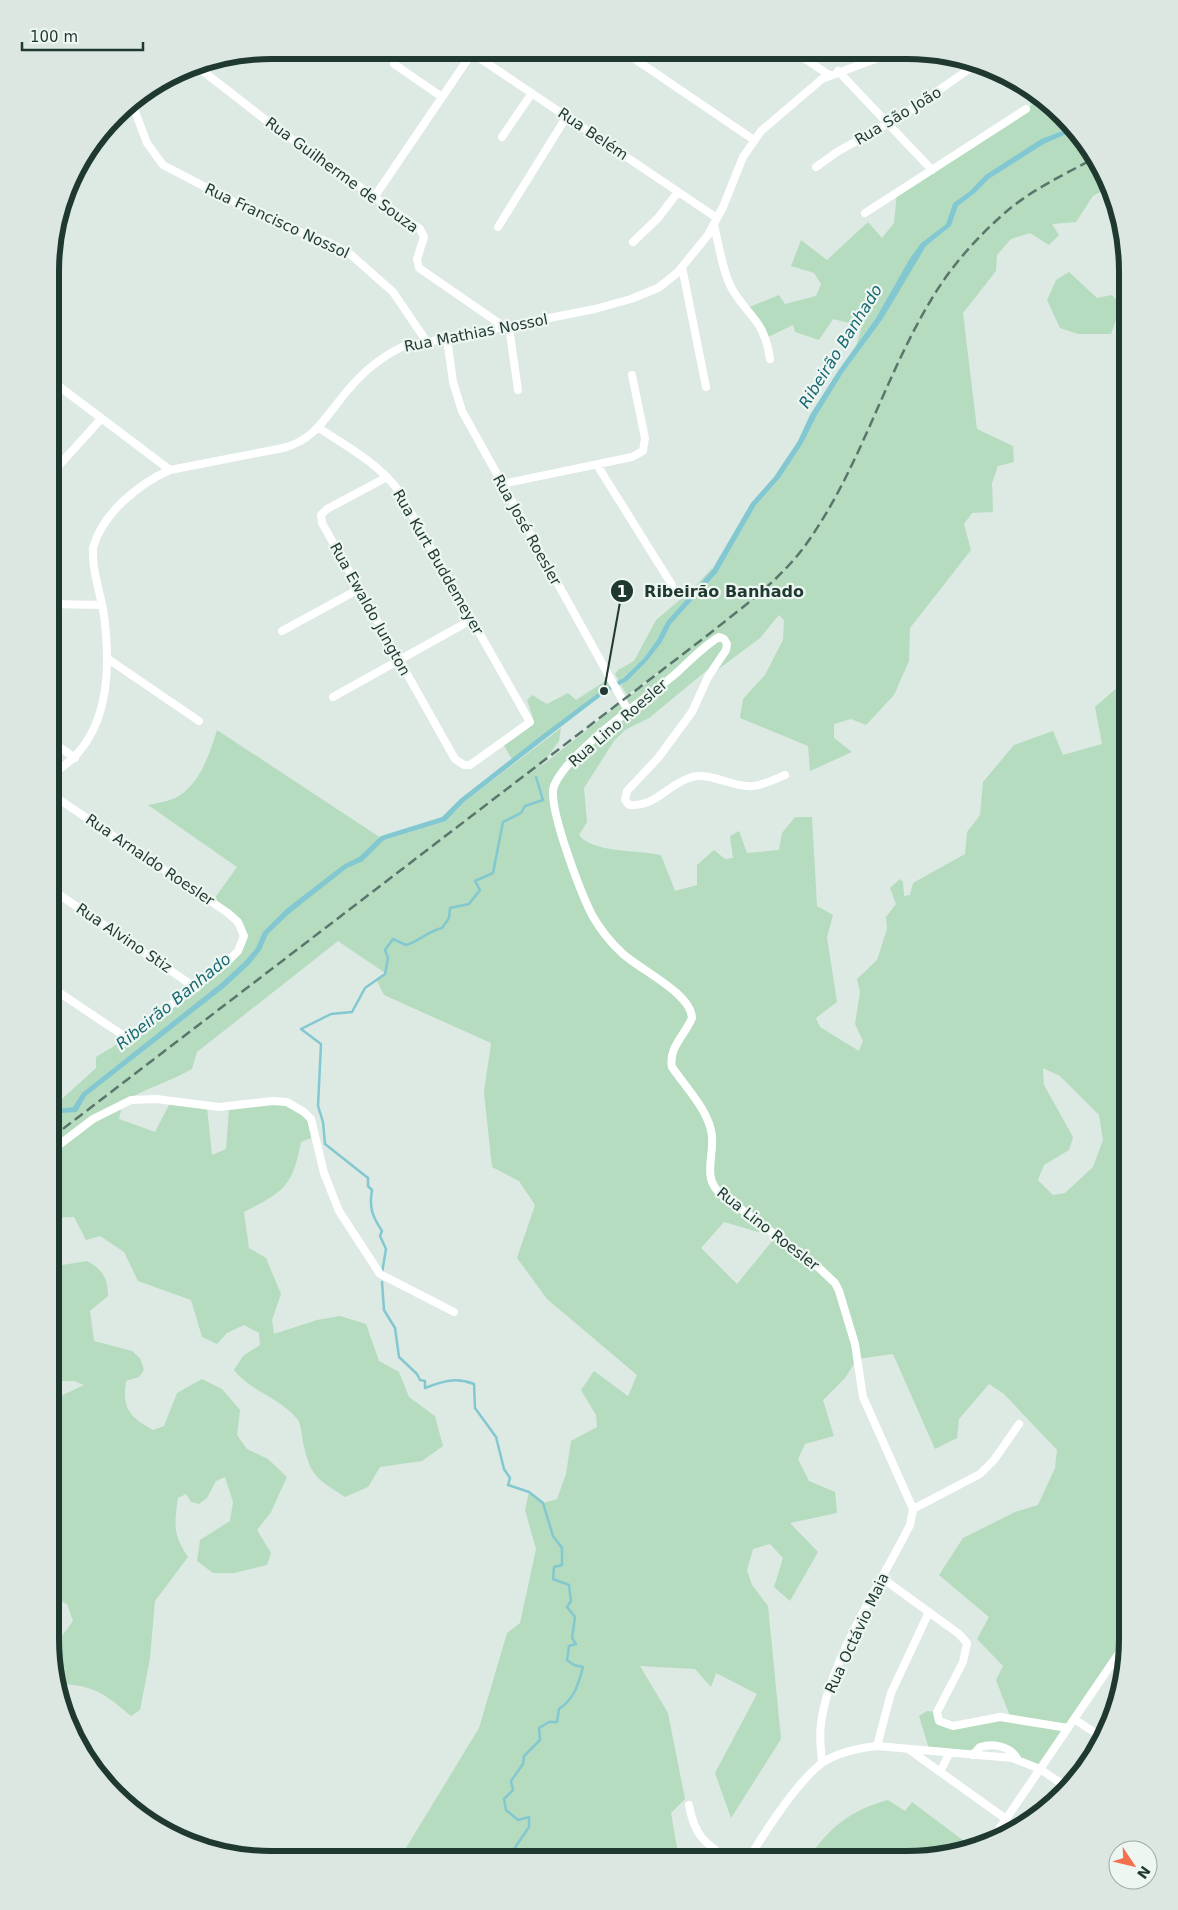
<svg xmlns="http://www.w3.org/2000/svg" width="1178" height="1910" font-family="'DejaVu Sans',sans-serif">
<rect width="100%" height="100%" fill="#dde9e3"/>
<path fill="#b5dcbe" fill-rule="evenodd" d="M 1009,77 L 1042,96 L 1072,127 L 1041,139 L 985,175 L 970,191 L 953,203 L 946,224 L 921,243 L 876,318 L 856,346 L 862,326 L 833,319 L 819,340 L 795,332 L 793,325 L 766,338 L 747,308 L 779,295 L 785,304 L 816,296 L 821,284 L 814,273 L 791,266 L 801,240 L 827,260 L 868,222 L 882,238 L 894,223 L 897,193 L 1032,105 Z
M 1076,130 L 1083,137 L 1111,186 L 1093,196 L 1076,222 L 1052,224 L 1059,235 L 1049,245 L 1030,233 L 1011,239 L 997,255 L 996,271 L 963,313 L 977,429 L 1013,446 L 1014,462 L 998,466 L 992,483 L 993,512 L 972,513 L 964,524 L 971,550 L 910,628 L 909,661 L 894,695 L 866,725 L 851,719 L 834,724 L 834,738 L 852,752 L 810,771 L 808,746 L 740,718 L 743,699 L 765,675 L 783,640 L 784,620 L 779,615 L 760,638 L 708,677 L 717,662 L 649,718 L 625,730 L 614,741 L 584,788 L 587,822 L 579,835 C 592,853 639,850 661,855 L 675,891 L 697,885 L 697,865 L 714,850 L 725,859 L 733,858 L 730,836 L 739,831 L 747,853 L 779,850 L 782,833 L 795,817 L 812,817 L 817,906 L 833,915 L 827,937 L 837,1002 L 816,1018 L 820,1027 L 859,1051 L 863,1041 L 855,1024 L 860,992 L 857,979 L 877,960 L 887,929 L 886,917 L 896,904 L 890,888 L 900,879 L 903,882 L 904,896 L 910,895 L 913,883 L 965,854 L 967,832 L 980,815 L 983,782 L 1014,745 L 1053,731 L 1063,755 L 1102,744 L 1095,707 L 1120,685 L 1122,673 L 1128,667 L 1128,1232 L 1124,1238 L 1128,1241 L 1126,1658 L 1119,1653 L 1040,1769 L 1025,1762 L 1013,1750 L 985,1743 L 963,1755 L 930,1752 L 919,1716 L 927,1711 L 937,1712 L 944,1724 L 1011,1719 L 996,1680 L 1003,1666 L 977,1639 L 989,1617 L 939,1575 L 963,1538 L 1015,1512 L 1038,1505 L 1055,1468 L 1057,1450 L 1004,1394 L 989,1384 L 959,1419 L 957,1438 L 935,1449 L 893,1354 L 857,1359 L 845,1378 L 823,1400 L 834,1436 L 805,1444 L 798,1459 L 809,1481 L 835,1492 L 837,1513 L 790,1523 L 818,1552 L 790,1601 L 774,1587 L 783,1558 L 770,1544 L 753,1549 L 747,1570 L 752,1585 L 768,1606 L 781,1739 L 731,1818 L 715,1773 L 757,1694 L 716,1673 L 711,1687 L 695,1669 L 640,1666 L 668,1713 L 685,1799 L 671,1813 L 679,1859 L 402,1859 L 406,1848 L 479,1728 L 507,1633 L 520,1623 L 536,1549 L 525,1510 L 529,1492 L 543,1503 L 557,1499 L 566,1474 L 571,1441 L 597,1427 L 596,1415 L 581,1390 L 594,1371 L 628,1396 L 637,1375 L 547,1299 L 517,1258 L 535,1205 L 519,1181 L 492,1167 L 484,1092 L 491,1043 L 384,995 L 376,979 L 385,973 L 338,941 L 197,1052 L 192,1069 C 169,1082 146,1088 123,1102 L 119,1119 L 155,1132 L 171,1101 L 207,1107 L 212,1155 L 226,1149 L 229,1107 L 273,1101 L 304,1112 L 316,1136 L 301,1142 C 292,1188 284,1191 244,1212 L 249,1248 L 266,1258 L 281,1294 L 272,1320 L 274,1334 L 317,1320 L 340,1316 L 366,1324 L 379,1361 L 399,1372 L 409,1397 L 435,1416 L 443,1446 L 422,1461 L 380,1467 L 368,1487 L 345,1497 C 317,1479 310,1476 303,1442 C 302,1436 301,1425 298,1420 C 281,1398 250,1391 234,1370 L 243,1356 L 260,1345 L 259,1333 L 244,1325 L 227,1333 L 217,1344 L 202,1337 L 191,1300 L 138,1281 L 124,1252 L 100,1236 L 86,1240 L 74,1217 L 51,1218 L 51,1109 L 96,1068 L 96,1057 L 127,1038 L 233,957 L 243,931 L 212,902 L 237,867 L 148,805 C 156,803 167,802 175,798 C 199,787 210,753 217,730 L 384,840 L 446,821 L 464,802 L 561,728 L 559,741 L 540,767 L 678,658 L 627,695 L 621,685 L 648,660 L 662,642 L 671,624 L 717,573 L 756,505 L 780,478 L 803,443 L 817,415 L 843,373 L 882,320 L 914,262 L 926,246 L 951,226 L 958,206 L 974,194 L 989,179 L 1044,144 ZM 1043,1068 L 1060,1076 L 1099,1115 L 1103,1140 L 1093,1167 L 1065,1193 L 1053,1195 L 1038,1180 L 1044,1165 L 1069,1150 L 1073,1137 L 1044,1085 ZM 724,1222 L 758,1232 L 765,1226 L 777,1235 L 737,1284 L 701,1248 Z
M 1069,272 L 1097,298 L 1112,295 L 1121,305 L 1111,334 L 1078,334 L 1060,328 L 1047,300 L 1056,280 Z
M 712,568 L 712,570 L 666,622 L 657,640 L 644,658 L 619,681 L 615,674 L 618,670 L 634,661 L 656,620 L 693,589 Z
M 607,680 L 610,684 L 512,759 L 503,744 L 532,724 L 533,718 L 527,700 L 532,695 L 547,704 L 568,693 L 576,700 Z
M 87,1261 C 102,1269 108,1278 108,1296 L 90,1311 L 94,1341 L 132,1351 L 140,1358 L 144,1370 L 139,1377 L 126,1381 C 122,1408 129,1417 153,1430 L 164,1426 L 177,1393 L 202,1379 L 222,1389 L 240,1410 L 237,1435 L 247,1449 L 268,1459 L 287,1477 L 271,1512 L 257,1530 L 271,1553 L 267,1565 L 234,1573 L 213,1573 L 197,1561 L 200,1540 L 230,1521 L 233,1502 L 225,1477 L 216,1481 L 207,1498 L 199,1504 L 191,1502 L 186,1494 L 178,1498 C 174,1524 173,1535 188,1557 L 155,1601 L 150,1658 L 140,1710 L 131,1716 C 107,1696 98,1687 66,1684 L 61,1692 L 52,1649 L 73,1621 L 67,1604 L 50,1597 L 50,1401 L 84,1385 L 74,1381 L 50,1381 L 50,1267 Z
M 888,1800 L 905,1811 L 912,1802 L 968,1844 L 972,1840 L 980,1846 L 907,1860 L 807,1860 C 829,1828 850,1810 888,1800 Z"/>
<path fill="#83c8d1" d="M 1072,127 L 1076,130 L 1044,144 L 989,179 L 974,194 L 958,206 L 951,226 L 926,246 L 882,320 L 843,373 L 817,415 L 803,443 L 780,478 L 756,505 L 717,573 L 671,624 L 662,642 L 648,660 L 627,681 L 605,693 L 541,742 L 464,802 L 446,821 L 384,840 L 363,861 L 347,868 L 290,913 L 268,934 L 261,950 L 250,964 L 224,988 L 86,1096 L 77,1112 L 62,1113 L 51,1127 L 51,1119 L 59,1109 L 73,1107 L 82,1093 L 220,984 L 245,961 L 256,948 L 263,932 L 286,909 L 343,865 L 359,857 L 381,836 L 442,817 L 460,799 L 538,738 L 602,690 L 623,678 L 644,658 L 657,640 L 666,622 L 712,570 L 751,503 L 774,477 L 798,441 L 810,415 L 838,371 L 876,318 L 909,260 L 921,243 L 946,224 L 953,203 L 970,191 L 985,175 L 1041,139 Z"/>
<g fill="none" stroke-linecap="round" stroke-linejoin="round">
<path stroke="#83c8d1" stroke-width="2.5" d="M 382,1273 L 386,1249 L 380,1236 L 382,1231 C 372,1216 369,1207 372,1190 L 368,1186 L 368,1178 L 325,1144 L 323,1122 L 318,1106 L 321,1044 L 301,1029 L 331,1014 L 352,1012 L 365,988 L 385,974 L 388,958 L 385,950 L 393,939 L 406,945 C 420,941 428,931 442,928 L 449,918 L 450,908 L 469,904 L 480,890 L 475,881 L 493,873 L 503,822 L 521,813 L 525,806 L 543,800 L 536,777
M 382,1282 L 384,1310 L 395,1328 L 399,1357 L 417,1374 L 420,1380 L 425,1381 L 425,1388 C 443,1381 456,1377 474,1384 L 475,1408 L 496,1437 L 504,1469 L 510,1478 L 508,1485 L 529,1492 L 543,1503 L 553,1536 L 562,1548 L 562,1565 L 554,1567 L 553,1579 L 569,1585 L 571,1601 L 567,1607 L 575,1617 L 572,1638 L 576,1644 L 569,1646 L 567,1660 L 574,1665 L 583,1667 C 578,1685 575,1698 559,1709 L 557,1722 L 549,1722 L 539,1728 L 540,1740 L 524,1756 L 523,1764 L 511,1781 L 513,1790 L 504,1799 L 506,1810 L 518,1820 L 529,1817 L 529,1827 L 510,1855 L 493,1859"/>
<path stroke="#fff" stroke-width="8" d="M 469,51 L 717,218
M 623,51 L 754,140
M 795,52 L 829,75
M 865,52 L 875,59
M 198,64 L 204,72 L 280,131 L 420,229 L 424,237 L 417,259 L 419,268 L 506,328
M 394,64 L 442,97
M 838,71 L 932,170
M 131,101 L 147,143 L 163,165 L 273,222 L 328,242 L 350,254 L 393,292 L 427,342
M 502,137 L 532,93
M 816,167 L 837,152 L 903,115 L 978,63
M 375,196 L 472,53
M 865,213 L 1026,109
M 714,225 C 719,245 722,270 732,289 C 750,319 764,319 770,359
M 498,227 L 567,116
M 633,242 L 658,218 L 678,192
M 682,267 L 706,387
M 509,327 L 518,390
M 447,339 L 453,382 L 462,411 L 629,712
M 52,381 L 170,470
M 319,428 C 346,446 378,463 398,490 L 530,722 L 470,765 L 464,765 L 455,759 L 322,523 L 321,515 L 327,509 L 387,477
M 597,465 L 672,585
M 52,473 L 101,419
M 502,484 L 632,457 L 643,451 L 645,438 L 632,375
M 1127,595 L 1128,595
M 51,604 L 102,605
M 282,631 L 359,589
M 108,659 L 199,721
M 333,697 L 471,620
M 51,741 L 75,758
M 51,774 C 111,742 112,669 103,609 C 99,589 92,569 93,548 C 102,514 138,484 170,470 L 283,448 C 316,440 328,413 348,390 C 363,372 381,357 402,347 L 595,309 L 631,299 L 658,288 L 677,273 L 708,235 L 723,207 L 743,157 L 761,131 L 822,79 L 875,59 L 887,52
M 785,775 C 775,779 764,785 753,786 C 732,788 712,772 692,777 C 667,784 657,807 629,805 L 625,800 L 627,791 L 658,758 L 692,712 L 708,677 L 726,650 L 727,644 L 724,639 L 719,637 C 702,647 688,663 673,676 C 643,700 567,753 554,786 C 547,806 581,893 592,915 C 600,929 610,942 622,953 C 640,970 691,993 692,1018 C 685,1035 668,1048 672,1067 C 686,1088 709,1110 712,1136 C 714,1157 702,1179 721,1194 L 818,1267 L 835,1283 L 839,1291 L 855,1344 L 863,1397 L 913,1509 L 910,1525 C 882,1581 828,1663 821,1724 C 819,1737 821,1750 822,1762
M 51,889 L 196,988
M 51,987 L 127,1038 L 225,964 L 238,951 L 244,936 L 238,922 L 228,913 L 51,794
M 51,1151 L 93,1119 L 131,1100 L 156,1099 L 219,1107 L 273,1101 L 287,1102 L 304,1112 L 311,1119 L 324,1173 L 339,1211 L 380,1274 L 454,1312
M 913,1509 L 980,1474 L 994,1460 L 1019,1424
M 882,1578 L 959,1634 L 967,1643 L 963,1662 L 937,1712 L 939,1721 L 953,1726 L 1000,1717 L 1068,1728
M 1074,1719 L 1103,1738
M 877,1746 L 891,1693 L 929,1612
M 911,1751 L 1006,1819
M 973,1755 L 980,1747 C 994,1743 1011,1746 1018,1760
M 940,1772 L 949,1754
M 689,1805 C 694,1834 704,1843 728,1859
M 989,1844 L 1119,1653 L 1126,1658
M 748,1860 C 764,1833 800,1777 825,1761 C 840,1752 859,1748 877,1746 L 1012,1758 L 1040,1769 L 1068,1788"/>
<path stroke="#59756c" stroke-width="2.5" stroke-dasharray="10 5" stroke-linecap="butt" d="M 51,1138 L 704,638 C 740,609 780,581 807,543 C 860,468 884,378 931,300 C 951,266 978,236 1007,211 C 1033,189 1065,174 1095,158"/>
</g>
<g text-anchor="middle" stroke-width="4.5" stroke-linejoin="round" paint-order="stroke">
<g font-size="15" fill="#1f3931" stroke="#edf6f1">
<text transform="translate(898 116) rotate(-31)" y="5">Rua São João</text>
<text transform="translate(593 134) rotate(34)" y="5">Rua Belém</text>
<text transform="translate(342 175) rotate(36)" y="5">Rua Guilherme de Souza</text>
<text transform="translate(277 221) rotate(25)" y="5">Rua Francisco Nossol</text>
<text transform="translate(476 333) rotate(-11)" y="5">Rua Mathias Nossol</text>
<text transform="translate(527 530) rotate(61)" y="5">Rua José Roesler</text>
<text transform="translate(438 562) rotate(60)" y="5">Rua Kurt Buddemeyer</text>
<text transform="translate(370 609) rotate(61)" y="5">Rua Ewaldo Jungton</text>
<text transform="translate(618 723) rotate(-41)" y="5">Rua Lino Roesler</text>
<text transform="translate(150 860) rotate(34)" y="5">Rua Arnaldo Roesler</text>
<text transform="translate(124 938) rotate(34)" y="5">Rua Alvino Stiz</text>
<text transform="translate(768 1229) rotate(38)" y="5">Rua Lino Roesler</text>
<text transform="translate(857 1633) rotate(-65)" y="5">Rua Octávio Maia</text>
</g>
<g font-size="16" font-style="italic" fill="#196a75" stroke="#edf6f1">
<text transform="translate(840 346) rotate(-58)" y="6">Ribeirão Banhado</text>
<text transform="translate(173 1001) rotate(-39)" y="6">Ribeirão Banhado</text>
</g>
</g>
<path d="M0 0H1178V1910H0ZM271 59H907A212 212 0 0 1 1119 271V1639A212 212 0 0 1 907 1851H271A212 212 0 0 1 59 1639V271A212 212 0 0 1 271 59Z" fill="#dde7e2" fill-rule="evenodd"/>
<path fill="none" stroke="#1f3931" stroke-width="6" d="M271 59H907A212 212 0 0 1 1119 271V1639A212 212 0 0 1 907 1851H271A212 212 0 0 1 59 1639V271A212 212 0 0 1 271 59Z"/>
<path fill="none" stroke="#1f3931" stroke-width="2" d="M604 691L622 591"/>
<g fill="#1f3931" stroke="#edf6f1" stroke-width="2">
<circle cx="604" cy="691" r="5"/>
<circle cx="622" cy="591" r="12"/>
</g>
<g font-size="15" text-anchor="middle" font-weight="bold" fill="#fff">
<text x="622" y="597">1</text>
</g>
<g font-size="16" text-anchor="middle" font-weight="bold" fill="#1f3931" stroke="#edf6f1" stroke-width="4.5" stroke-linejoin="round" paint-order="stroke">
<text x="724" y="597">Ribeirão Banhado</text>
</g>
<g transform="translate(1133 1865) rotate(125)"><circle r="24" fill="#edf6f1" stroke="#9baaa4"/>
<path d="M0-4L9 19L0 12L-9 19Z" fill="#f47150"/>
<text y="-8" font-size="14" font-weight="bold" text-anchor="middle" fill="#1f3931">N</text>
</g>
<path d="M22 42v8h121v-8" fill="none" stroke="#1f3931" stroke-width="2.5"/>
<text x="30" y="42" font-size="15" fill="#1f3931" stroke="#edf6f1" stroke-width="4" paint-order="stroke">100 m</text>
</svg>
